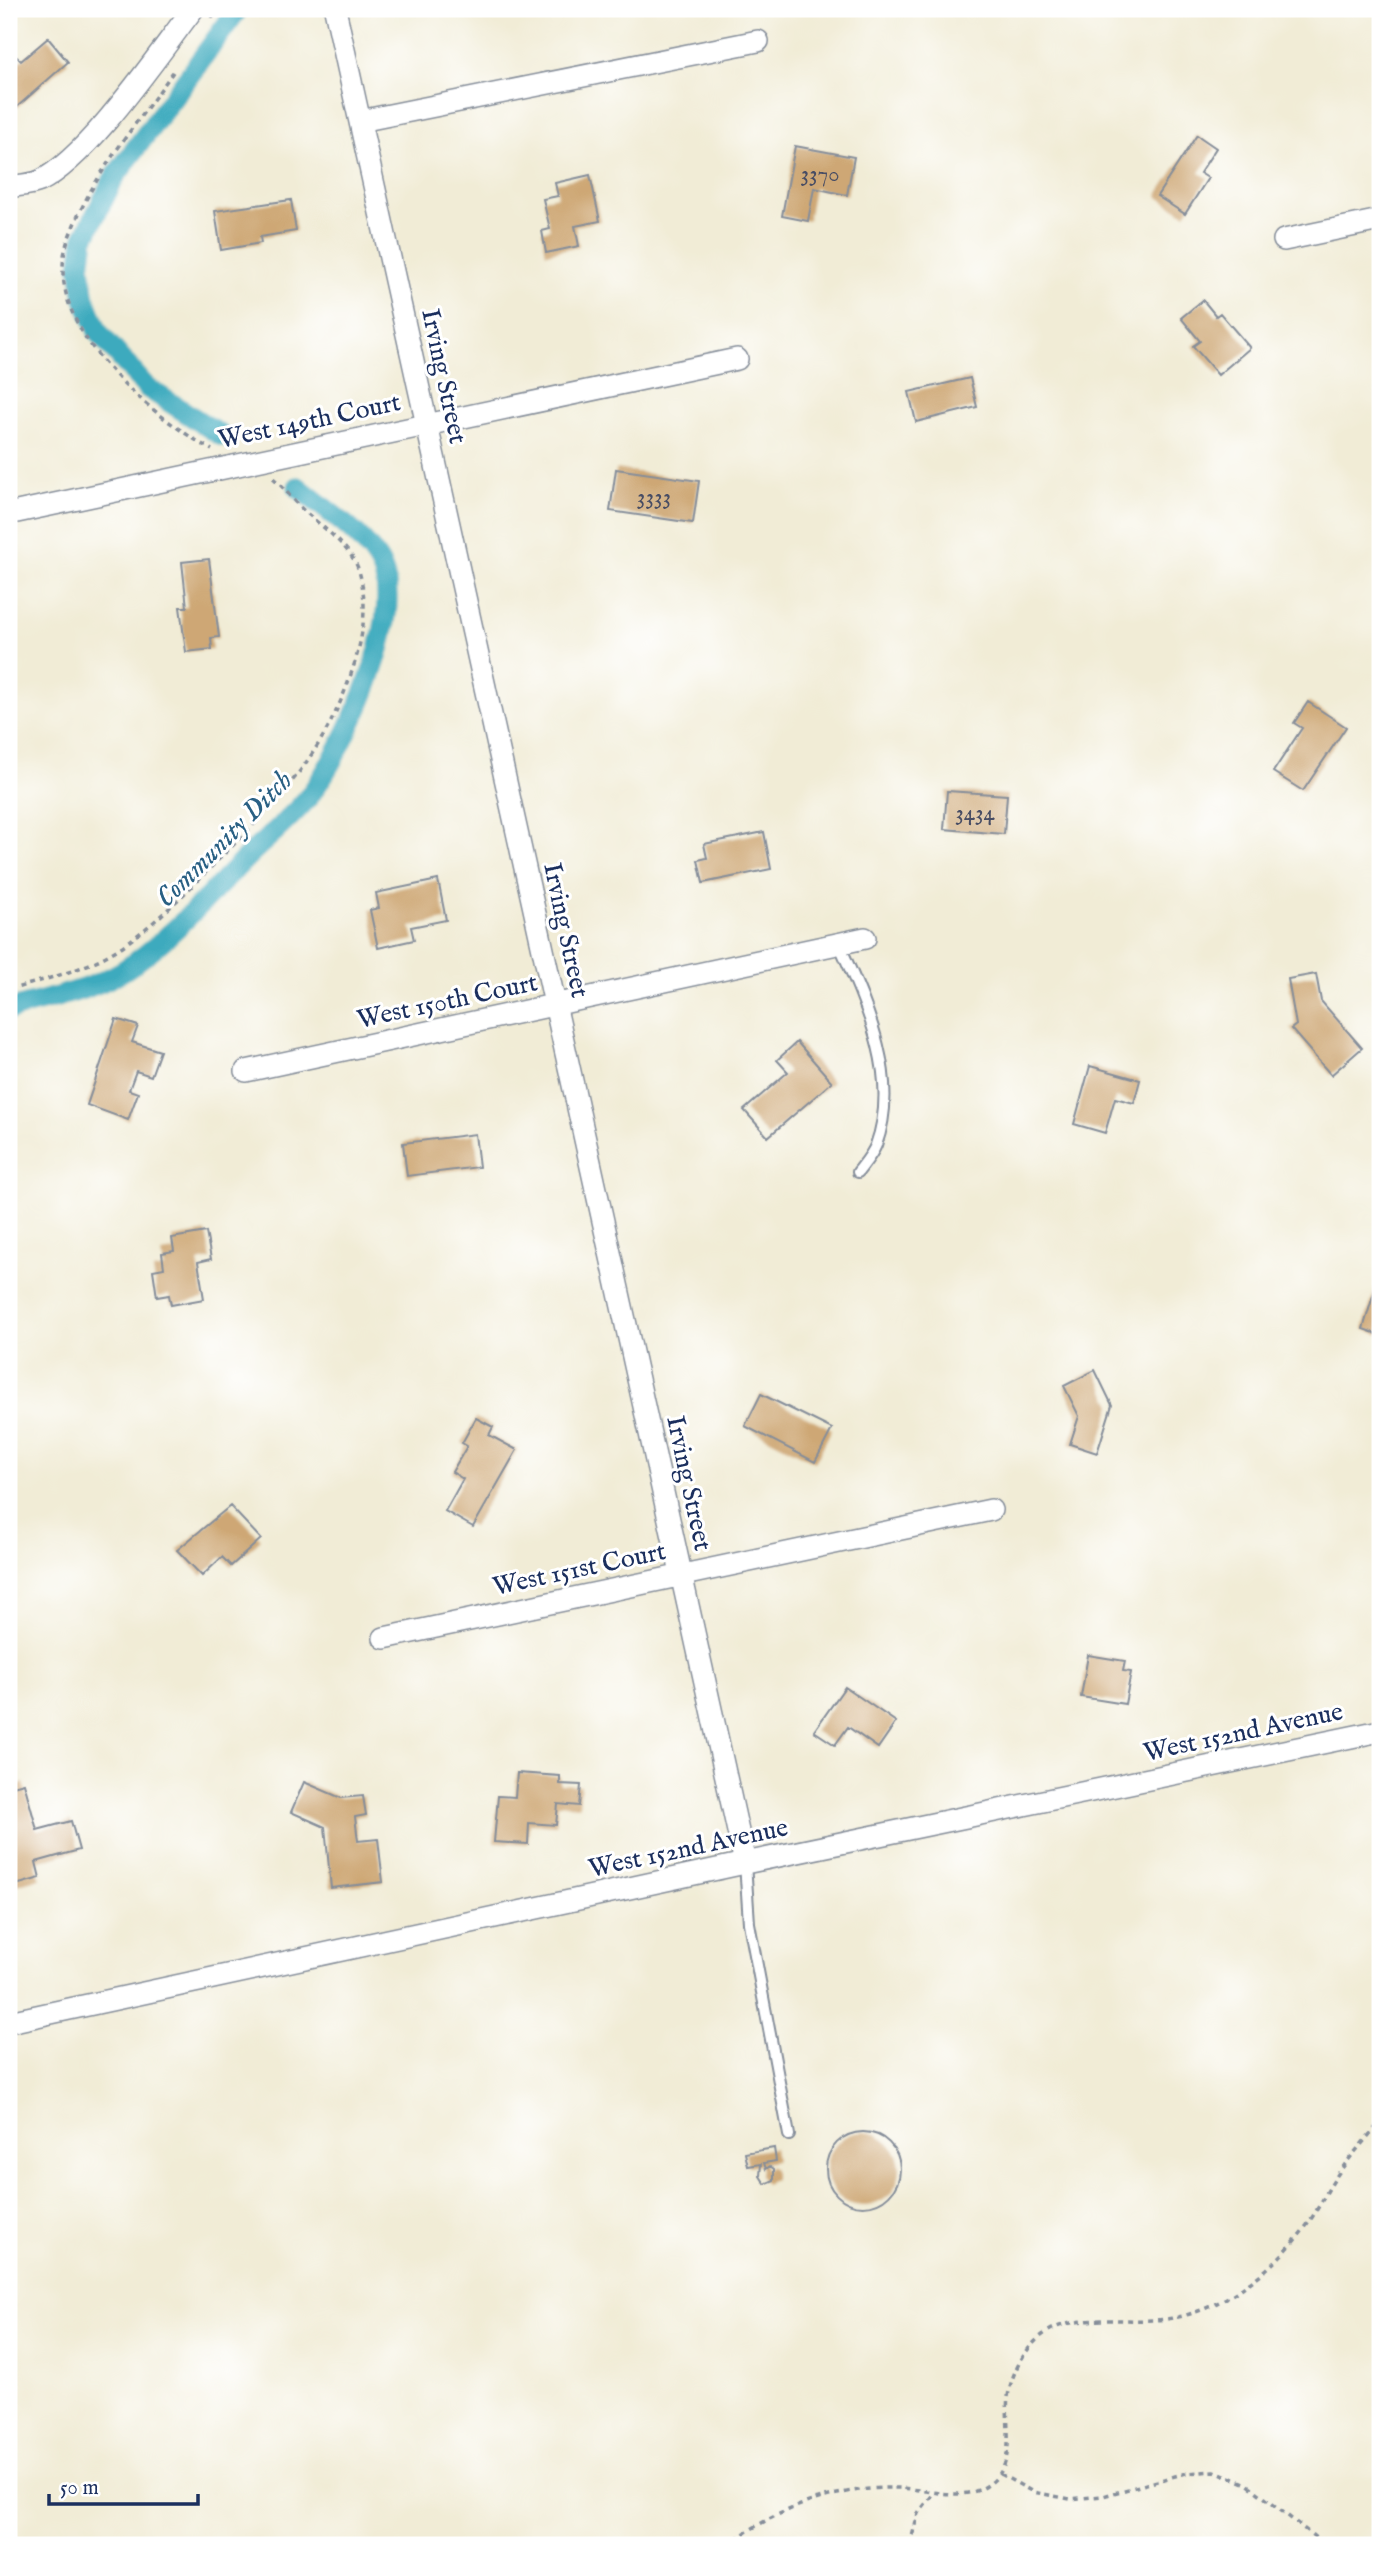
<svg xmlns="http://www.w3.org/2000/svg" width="1389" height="2554" font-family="'IM FELL English',serif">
<rect width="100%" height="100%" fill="#fff"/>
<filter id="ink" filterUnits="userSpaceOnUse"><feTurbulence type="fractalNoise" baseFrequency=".0143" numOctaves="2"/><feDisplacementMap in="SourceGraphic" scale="14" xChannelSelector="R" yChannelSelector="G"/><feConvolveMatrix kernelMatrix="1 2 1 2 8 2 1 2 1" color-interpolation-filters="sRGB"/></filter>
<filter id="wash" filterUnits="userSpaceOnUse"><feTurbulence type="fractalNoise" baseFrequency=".00686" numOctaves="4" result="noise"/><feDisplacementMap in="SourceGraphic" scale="28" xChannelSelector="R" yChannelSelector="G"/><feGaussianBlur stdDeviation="1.57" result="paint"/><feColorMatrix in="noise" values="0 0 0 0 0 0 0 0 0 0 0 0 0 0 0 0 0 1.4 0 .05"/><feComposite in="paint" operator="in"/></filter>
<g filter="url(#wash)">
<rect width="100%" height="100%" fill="#f1ecd6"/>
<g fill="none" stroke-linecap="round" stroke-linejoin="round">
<path stroke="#3eaabe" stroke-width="21" d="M 222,436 L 146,387 L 98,332 L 85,299 L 80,268 L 84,238 L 114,178 L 238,9
M 9,1010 C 49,998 98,990 133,964 C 176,933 212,892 249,855 C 269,836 293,817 310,795 C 343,751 405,623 382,568 C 369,538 323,508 298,487"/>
</g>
<g id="blocks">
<path fill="#cea774" d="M 537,9 L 559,9 L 556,16 Z
M 48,38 L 68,62 L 9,114 L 9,64 L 17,57 L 21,61 Z
M 1197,135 L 1216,148 L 1200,173 L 1208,178 L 1185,214 L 1157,196 Z
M 795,146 L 854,157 L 847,195 L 814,188 L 808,221 L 782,216 Z
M 590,175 L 600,221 L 575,226 L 579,246 L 546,253 L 542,231 L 550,229 L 543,199 L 558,196 L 555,183 Z
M 291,200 L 296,231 L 260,237 L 261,243 L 221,250 L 215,211 Z
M 1203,300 L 1216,316 L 1220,313 L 1250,348 L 1218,375 L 1193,346 L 1200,341 L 1181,318 Z
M 970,378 L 977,407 L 916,422 L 909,392 Z
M 616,469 L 699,481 L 693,523 L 610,511 Z
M 209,559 L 219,637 L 211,638 L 212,649 L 186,652 L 180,607 L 187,607 L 182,562 Z
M 1308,702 L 1346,727 L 1303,791 L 1273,772 L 1302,728 L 1294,723 Z
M 947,791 L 1007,795 L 1004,834 L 944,829 Z
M 764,832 L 771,869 L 703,883 L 698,860 L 707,858 L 704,844 Z
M 438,880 L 446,920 L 411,927 L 414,940 L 378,948 L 370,910 L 379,908 L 376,893 Z
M 1316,974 L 1321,1001 L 1362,1048 L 1331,1075 L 1291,1029 L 1296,1025 L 1288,979 Z
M 116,1019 L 138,1026 L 132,1042 L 160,1051 L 151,1076 L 136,1071 L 129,1090 L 138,1093 L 128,1120 L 87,1105 Z
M 797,1042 L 832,1082 L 768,1137 L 744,1110 L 788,1072 L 777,1060 Z
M 1090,1066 L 1140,1080 L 1134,1103 L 1115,1098 L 1105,1133 L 1074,1124 Z
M 475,1134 L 479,1167 L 407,1176 L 403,1143 Z
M 206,1232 L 211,1259 L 198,1262 L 204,1299 L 171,1305 L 169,1295 L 157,1297 L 153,1270 L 164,1268 L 162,1253 L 174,1251 L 172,1238 Z
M 1380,1273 L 1380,1335 L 1363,1329 Z
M 1095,1370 L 1112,1405 L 1097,1453 L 1070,1444 L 1079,1416 L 1064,1386 Z
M 761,1394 L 832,1429 L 815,1462 L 745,1426 Z
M 476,1418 L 493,1427 L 489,1435 L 517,1450 L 473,1527 L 445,1511 L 463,1479 L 452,1472 L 467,1446 L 462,1443 Z
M 230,1506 L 261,1539 L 231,1566 L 222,1557 L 202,1576 L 177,1550 Z
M 1088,1655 L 1125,1661 L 1123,1671 L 1131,1672 L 1125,1704 L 1081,1697 Z
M 845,1687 L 896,1722 L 878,1748 L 848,1727 L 835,1745 L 814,1731 Z
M 517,1773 L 560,1776 L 560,1784 L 581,1785 L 579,1806 L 558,1804 L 556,1825 L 529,1823 L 528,1844 L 494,1842 L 498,1796 L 515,1797 Z
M 304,1782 L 341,1798 L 363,1796 L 366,1815 L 355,1817 L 358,1841 L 378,1839 L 383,1882 L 331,1888 L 325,1827 L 291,1812 Z
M 24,1783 L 37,1830 L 71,1821 L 79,1850 L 36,1862 L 40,1878 L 9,1887 L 9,1787 Z
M826 2169a37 37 0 1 1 74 0a37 37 0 1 1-74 0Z
M 774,2148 L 776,2161 L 764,2163 L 766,2169 L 770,2166 L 774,2169 L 774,2180 L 765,2184 L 760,2176 L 761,2164 L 748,2166 L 745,2153 Z"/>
</g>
</g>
<g filter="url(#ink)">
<use href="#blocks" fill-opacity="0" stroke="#868e9a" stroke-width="2"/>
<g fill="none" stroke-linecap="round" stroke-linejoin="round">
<g stroke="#868e9a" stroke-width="14">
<path id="service" d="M 839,944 C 866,1004 901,1078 876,1145 C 872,1155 864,1164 858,1172
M 745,1863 L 749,1923 L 789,2135"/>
</g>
<g stroke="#868e9a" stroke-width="24">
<path id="minor" d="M 335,9 L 745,1863
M 360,121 L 758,41
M 9,187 C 19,185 31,185 40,181 C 88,158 159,53 193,9
M 1284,240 L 1380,220
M 17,512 L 737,359
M 246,1071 L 865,938
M 384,1638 L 991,1510
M 9,2022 L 745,1863 L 1380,1731"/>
</g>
<path stroke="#868e9a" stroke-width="3.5" stroke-dasharray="5 5" stroke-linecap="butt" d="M 212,18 L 219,9
M 173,72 C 136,125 90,178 68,240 C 38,325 149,414 212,450
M 9,990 C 46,979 85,970 118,949 C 153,926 183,895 213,865 C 278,801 326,754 354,665 C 364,633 368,603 359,571 C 351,545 317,524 298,505 C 290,497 283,486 273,478
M 1000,2474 L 1033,2492 L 1070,2499 L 1103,2496 L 1186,2473 L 1215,2471 L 1247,2484 L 1325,2545
M 727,2545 C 777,2509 836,2486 900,2488 C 926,2489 958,2501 983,2488 C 1020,2468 1004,2429 1008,2397 C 1011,2374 1025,2347 1044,2334 C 1075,2311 1136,2325 1174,2318 C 1228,2307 1275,2268 1307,2225 C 1320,2207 1329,2185 1343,2167 C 1355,2151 1368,2137 1380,2122
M 910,2545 L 918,2513 L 935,2492"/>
<use href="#service" stroke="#fff" stroke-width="10"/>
<use href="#minor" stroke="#fff" stroke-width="21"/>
</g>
</g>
<g text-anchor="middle" stroke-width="6" stroke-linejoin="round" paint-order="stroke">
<g font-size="23" fill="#484d64">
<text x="820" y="181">3370</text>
<text x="654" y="504">3333</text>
<text x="975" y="820">3434</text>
</g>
<g font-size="26" fill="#1b2f5e" stroke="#fff">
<text transform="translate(445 376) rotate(78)" y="9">Irving Street</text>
<text transform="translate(309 420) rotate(-12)" y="9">West 149th Court</text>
<text transform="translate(567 930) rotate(78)" y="9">Irving Street</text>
<text transform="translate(447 1000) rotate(-12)" y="9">West 150th Court</text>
<text transform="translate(690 1483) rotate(78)" y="9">Irving Street</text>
<text transform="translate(579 1568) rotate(-12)" y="9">West 151st Court</text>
<text transform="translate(1243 1731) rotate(-12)" y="9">West 152nd Avenue</text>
<text transform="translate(688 1847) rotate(-12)" y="9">West 152nd Avenue</text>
</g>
<g font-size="28" font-style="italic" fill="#296084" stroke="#fff">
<text transform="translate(223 838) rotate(-45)" y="10">Community Ditch</text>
</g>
</g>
<rect width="1389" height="2554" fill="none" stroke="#fff" stroke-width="35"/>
<path d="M49 2494v10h149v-10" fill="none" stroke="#1b2f5e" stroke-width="3.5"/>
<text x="60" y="2494" font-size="21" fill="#1b2f5e" stroke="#ffffff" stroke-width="5" paint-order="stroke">50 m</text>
</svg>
